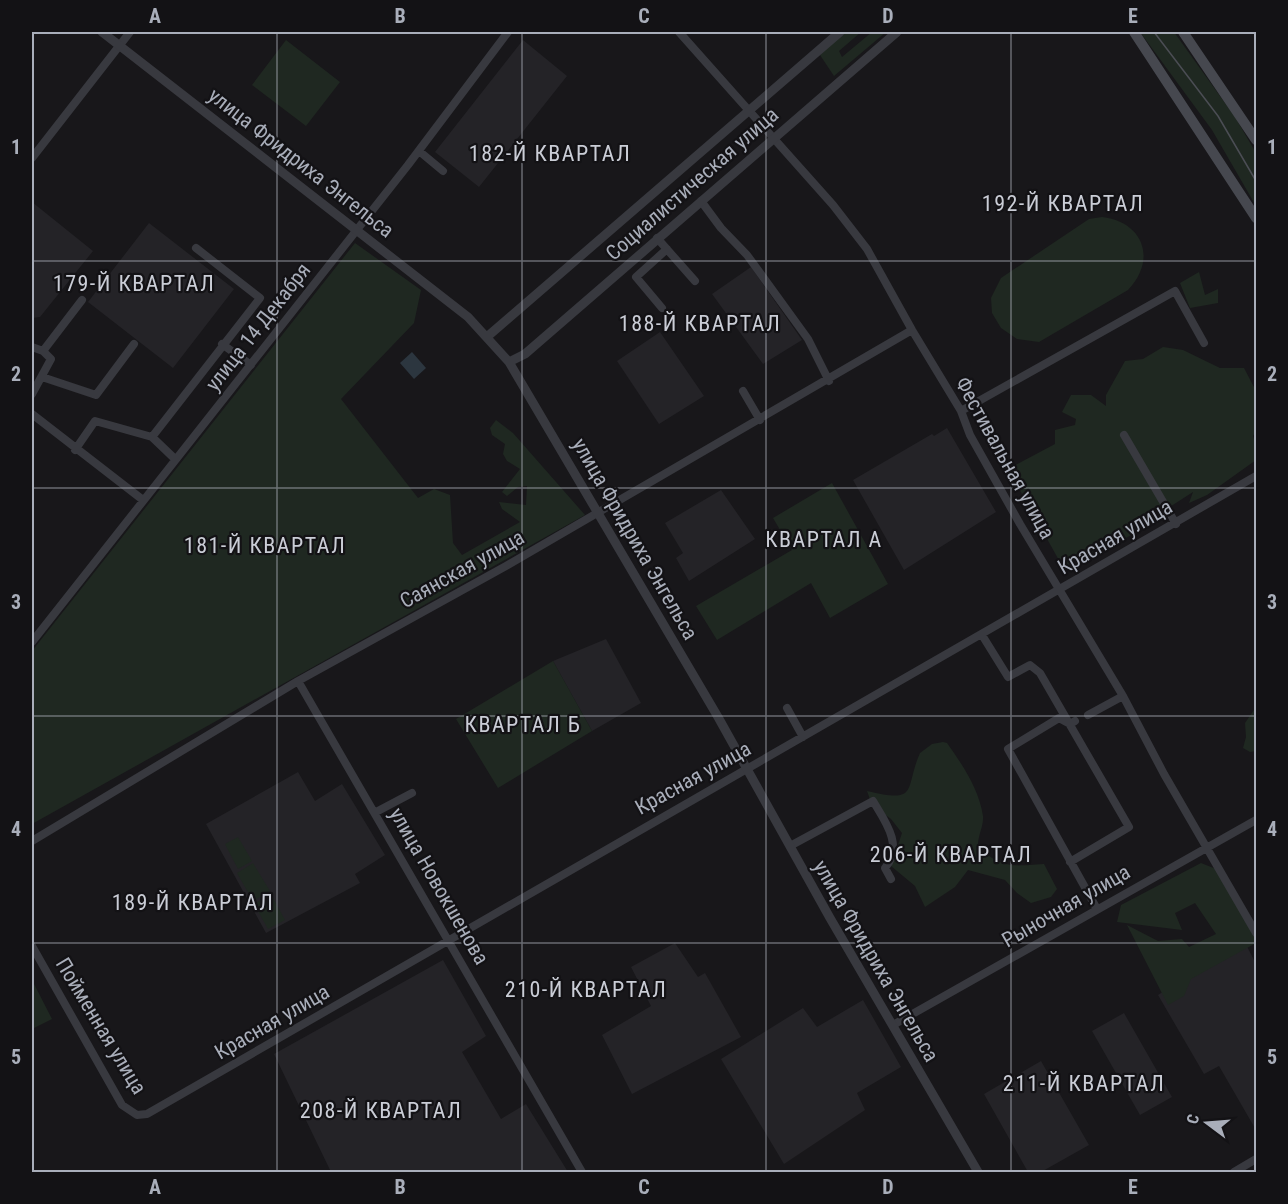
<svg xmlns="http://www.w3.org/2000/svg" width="1288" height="1204" font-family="'Roboto Condensed',sans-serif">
<rect width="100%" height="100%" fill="#18171a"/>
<path fill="#242327" d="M 523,40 L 567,76 L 479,187 L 435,152 Z
M 32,202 L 93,251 L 40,317 L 32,318 Z
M 149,223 L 234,289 L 173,368 L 88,302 Z
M 751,267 L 802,340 L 763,364 L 712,294 Z
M 660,332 L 704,396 L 659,424 L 617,361 Z
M 947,428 L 996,512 L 904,570 L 853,480 L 932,434 L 934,436 Z
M 721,490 L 755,539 L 689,581 L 676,558 L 683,553 L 665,523 Z
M 606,639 L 641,703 L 592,731 L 553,661 Z
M 298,772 L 315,801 L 342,784 L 385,855 L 355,874 L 360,883 L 266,933 L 206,824 Z
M 1238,929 L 1256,964 L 1256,1130 L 1219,1066 L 1204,1074 L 1158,995 L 1178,982 Z
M 675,943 L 698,977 L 705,973 L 741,1037 L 632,1094 L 602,1035 L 651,1006 L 631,967 Z
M 443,960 L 486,1036 L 462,1052 L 501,1119 L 526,1104 L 568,1172 L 331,1172 L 274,1054 Z
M 863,1000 L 901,1067 L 857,1093 L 865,1110 L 784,1164 L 721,1059 L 803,1008 L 817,1027 Z
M 1124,1013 L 1172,1097 L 1140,1115 L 1092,1031 Z
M 1041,1061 L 1089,1145 L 1041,1172 L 1028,1172 L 984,1094 Z"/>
<path fill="#1f2821" d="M 843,32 L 861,32 L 839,51 L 842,57 L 872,32 L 886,32 L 834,76 L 820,55 Z
M 1140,32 L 1174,32 L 1235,117 L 1256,153 L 1256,206 L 1212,130 Z
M 286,40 L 340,82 L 306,126 L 252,85 Z
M 1102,217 C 1144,222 1157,260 1128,290 L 1039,342 L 1017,339 L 1001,328 L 992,313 L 991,298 L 1001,278 L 1089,219 Z
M 355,243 L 421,290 L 414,323 L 341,399 L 418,498 L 434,489 L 450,495 L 453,543 L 462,555 L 520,522 L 502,509 L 499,502 L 526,505 L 527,486 L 518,487 L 507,496 L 502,492 L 520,469 L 507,461 L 503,454 L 505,444 L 492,435 L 490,428 L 496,420 L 513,433 L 585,515 L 32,824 L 32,651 Z
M 1199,272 L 1205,295 L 1218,289 L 1218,303 L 1190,308 L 1180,283 Z
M 1163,347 L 1183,350 L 1220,368 L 1244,368 L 1256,391 L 1256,431 L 1253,436 L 1256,445 L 1256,460 L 1207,495 L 1189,503 L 1193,492 L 1165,510 L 1168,515 L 1065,571 L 1008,469 L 1055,444 L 1055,430 L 1075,425 L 1076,419 L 1062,412 L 1071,395 L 1091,395 L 1106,406 L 1106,395 L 1125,361 L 1143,359 Z
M 832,483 L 888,584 L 830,618 L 811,583 L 717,640 L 696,606 L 792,550 L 773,518 Z
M 553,661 L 592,731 L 498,788 L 456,719 Z
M 1256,707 L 1256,751 L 1250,752 L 1243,748 L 1246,737 L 1245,723 Z
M 943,742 L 947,743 C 962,764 979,789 983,816 C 984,826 977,837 978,848 C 1005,869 1011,866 1044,864 L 1057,889 L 1051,897 L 1031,903 L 1017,893 L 1005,880 L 968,870 L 955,887 L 925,907 L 915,886 L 891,866 L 902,833 L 891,819 L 872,805 L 867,791 C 920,804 904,789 920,753 L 932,744 Z
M 238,837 L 252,861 L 238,869 L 225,844 Z
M 253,863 L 270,891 L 253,901 L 237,873 Z
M 1201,863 L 1216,869 L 1256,933 L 1256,943 L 1191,979 L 1184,996 L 1168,1005 L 1127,925 L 1158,941 L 1182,939 L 1189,947 L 1216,934 L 1195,903 L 1175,913 L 1182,930 L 1117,922 L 1121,905 Z
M 271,894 L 285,920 L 268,929 L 254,904 Z
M 32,980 L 52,1019 L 32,1029 Z"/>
<path fill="#2c363f" d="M 412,352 L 426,368 L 414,379 L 400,363 Z"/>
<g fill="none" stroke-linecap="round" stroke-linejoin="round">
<path stroke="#38393f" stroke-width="8" d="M 679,32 L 833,205 L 867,249 L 912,330 L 961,411 L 970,435 L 1020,524 L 1123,696 L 1164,774 L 1256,933
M 419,151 L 443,171
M 32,158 L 130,32
M 701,201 L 721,228 L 747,255 L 808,339 L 829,381
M 657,238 L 695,281
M 662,308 L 636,277 L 667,249
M 222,344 L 251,365
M 32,347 L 43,351 L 51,359 L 32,394
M 43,351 L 82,300
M 42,377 L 96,395 L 134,344
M 743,391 L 760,420
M 961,411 L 1175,291 L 1204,343
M 32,414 L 143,500
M 1124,435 L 1176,524
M 152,437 L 260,298 L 196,248
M 75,450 L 95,421 L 152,437 L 175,459
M 982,635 L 1008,677 L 1030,665 L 1040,673 L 1129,827 L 1070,862
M 32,642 L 408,165 L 508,32
M 298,681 L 582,1172
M 787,708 L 803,737
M 1088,715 L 1123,696
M 1075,721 L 1070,724 L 1059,718 L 1008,749 L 1097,909
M 376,812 L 412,793
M 32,841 L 298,681 L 506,566 L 912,330
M 790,846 L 873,801 C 885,821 904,846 885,868 L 891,879
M 32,946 L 122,1105 L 137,1115 L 147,1114 L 1256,476
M 893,1025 L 1256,820
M 1234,1172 L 1256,1159"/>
<path stroke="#38393f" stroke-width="9" d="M 102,32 L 468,317 L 509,362 L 718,717 L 830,918 L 978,1172
M 488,336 L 840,32
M 509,362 L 525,354 L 897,32"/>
<path stroke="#46484f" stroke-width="10" d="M 1134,32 L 1256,218
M 1183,32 L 1256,140"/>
<path stroke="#4b4d54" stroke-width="1.5" d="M 1154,32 L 1218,116 L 1256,181"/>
</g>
<path fill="none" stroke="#a9aeba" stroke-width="1.5" stroke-opacity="0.55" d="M 277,32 L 277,1172M 522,32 L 522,1172M 766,32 L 766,1172M 1011,32 L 1011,1172M 32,261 L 1256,261M 32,488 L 1256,488M 32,716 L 1256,716M 32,943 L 1256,943"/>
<g text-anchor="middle" stroke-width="4.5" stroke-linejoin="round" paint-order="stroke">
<g font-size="21" fill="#a9aeba" stroke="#131215">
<text transform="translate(301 163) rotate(38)" y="7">улица Фридриха Энгельса</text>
<text transform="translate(692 184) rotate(-41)" y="7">Социалистическая улица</text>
<text transform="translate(258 327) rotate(-52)" y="7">улица 14 Декабря</text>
<text transform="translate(1005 458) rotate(61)" y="7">Фестивальная улица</text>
<text transform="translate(1115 537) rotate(-30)" y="7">Красная улица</text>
<text transform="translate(635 539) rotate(60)" y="7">улица Фридриха Энгельса</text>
<text transform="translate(462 569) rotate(-29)" y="7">Саянская улица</text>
<text transform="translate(693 778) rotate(-29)" y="7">Красная улица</text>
<text transform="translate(439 886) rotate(60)" y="7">улица Новокшенова</text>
<text transform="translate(1066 906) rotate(-30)" y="7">Рыночная улица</text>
<text transform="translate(876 961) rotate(60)" y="7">улица Фридриха Энгельса</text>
<text transform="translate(272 1022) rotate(-30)" y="7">Красная улица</text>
<text transform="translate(101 1026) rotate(59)" y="7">Пойменная улица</text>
</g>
<g font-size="22" letter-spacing="1.5" fill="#cacdd6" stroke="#131215">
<text x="550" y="161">182-Й КВАРТАЛ</text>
<text x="1063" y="211">192-Й КВАРТАЛ</text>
<text x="134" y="291">179-Й КВАРТАЛ</text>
<text x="700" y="331">188-Й КВАРТАЛ</text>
<text x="824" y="547">КВАРТАЛ А</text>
<text x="265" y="553">181-Й КВАРТАЛ</text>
<text x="523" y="732">КВАРТАЛ Б</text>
<text x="951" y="862">206-Й КВАРТАЛ</text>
<text x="193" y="910">189-Й КВАРТАЛ</text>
<text x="586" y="997">210-Й КВАРТАЛ</text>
<text x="1084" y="1091">211-Й КВАРТАЛ</text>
<text x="381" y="1118">208-Й КВАРТАЛ</text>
</g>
</g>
<rect width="1288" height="1204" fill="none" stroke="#131215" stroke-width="66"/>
<g transform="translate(1207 1123) rotate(286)" stroke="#131215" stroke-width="4.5" paint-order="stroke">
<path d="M0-4.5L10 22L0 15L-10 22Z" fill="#a9aeba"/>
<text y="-9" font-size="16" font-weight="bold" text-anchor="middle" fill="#a9aeba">С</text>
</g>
<rect x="33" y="33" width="1222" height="1138" fill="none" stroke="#a9aeba" stroke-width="2"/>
<g font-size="20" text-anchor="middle" font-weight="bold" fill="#a9aeba">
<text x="155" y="23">A</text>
<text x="400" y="23">B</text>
<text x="644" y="23">C</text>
<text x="888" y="23">D</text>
<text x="1133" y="23">E</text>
<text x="16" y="154">1</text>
<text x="1272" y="154">1</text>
<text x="16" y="381">2</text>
<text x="1272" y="381">2</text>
<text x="16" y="609">3</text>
<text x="1272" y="609">3</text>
<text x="16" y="836">4</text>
<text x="1272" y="836">4</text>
<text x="16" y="1064">5</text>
<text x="1272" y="1064">5</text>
<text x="155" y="1194">A</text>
<text x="400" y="1194">B</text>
<text x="644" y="1194">C</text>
<text x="888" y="1194">D</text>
<text x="1133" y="1194">E</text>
</g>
</svg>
